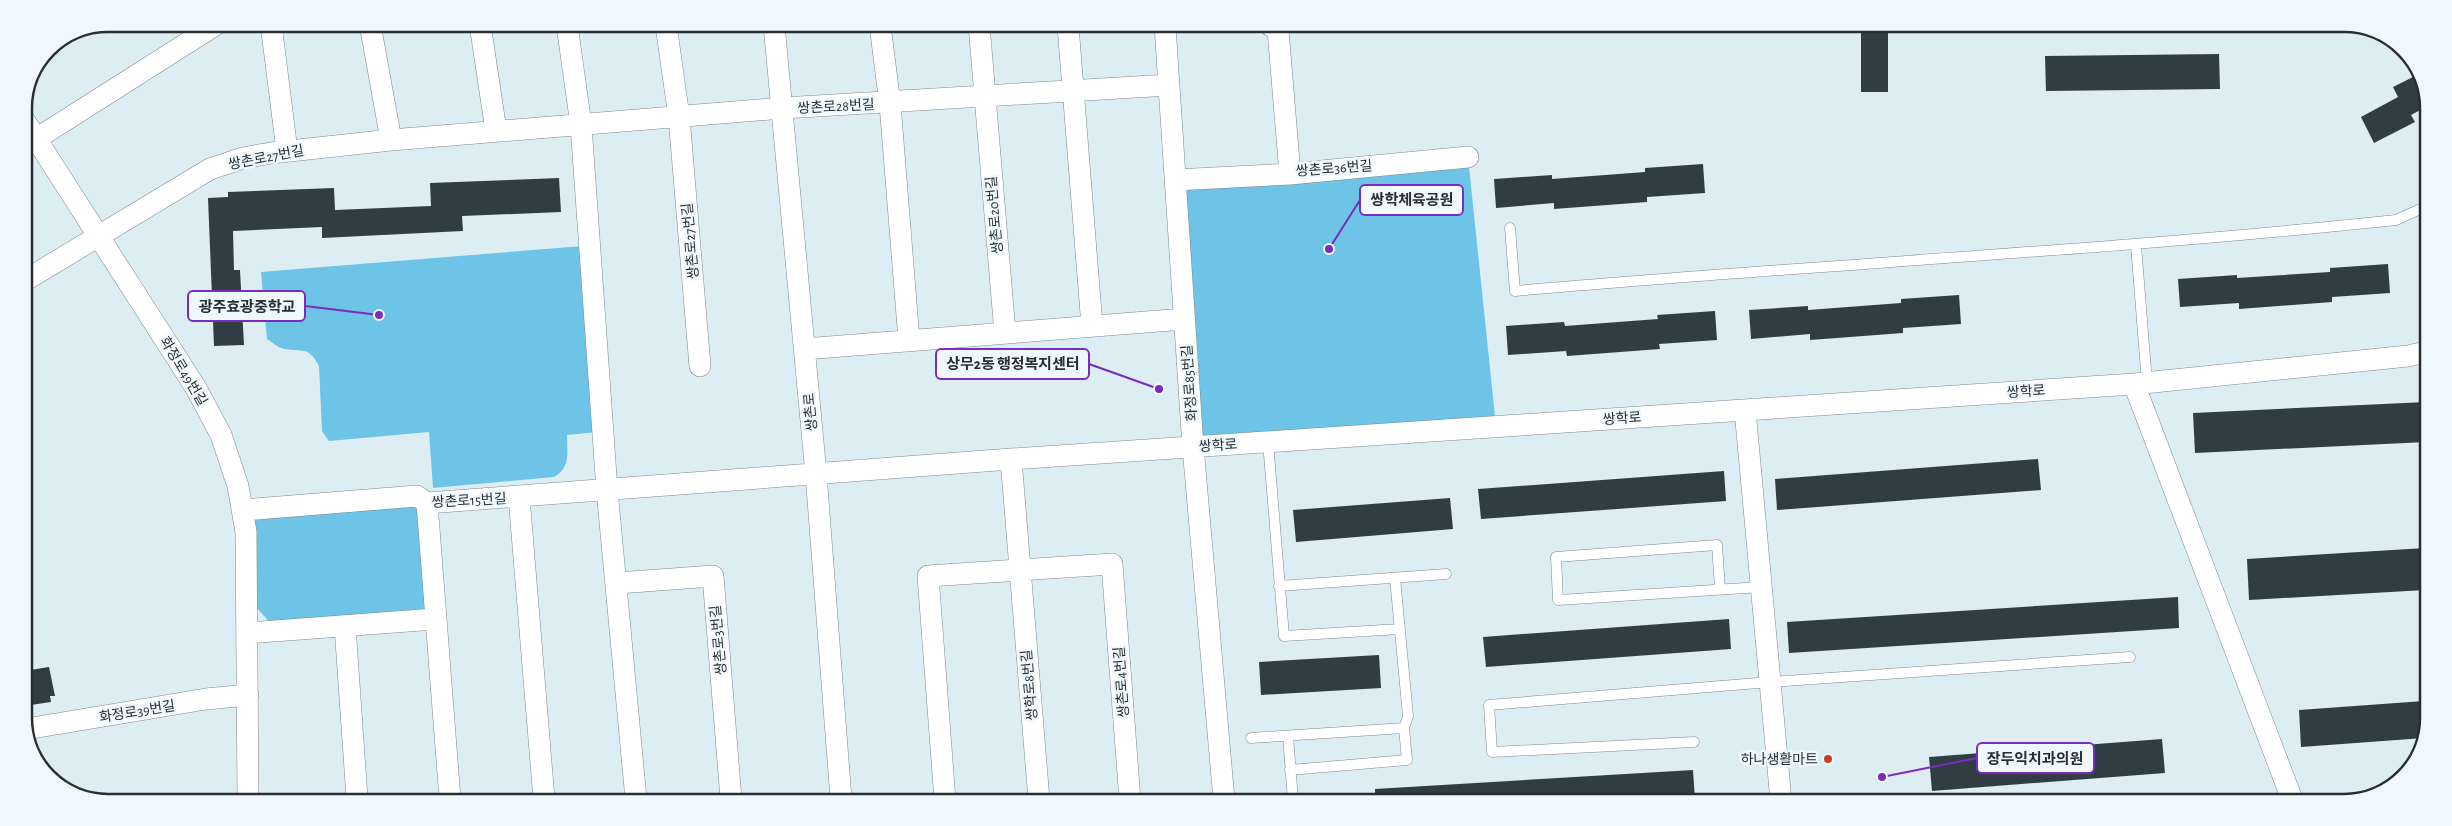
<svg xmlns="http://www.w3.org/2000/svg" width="2452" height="826" font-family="'Alegreya Sans','Noto Sans KR',sans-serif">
<rect width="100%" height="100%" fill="#ddedf4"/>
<path fill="#6dc4e7" d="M 1468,157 L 1496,426 L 1193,447 L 1175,180 Z
M 583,246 L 597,432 L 567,435 C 567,452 571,468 554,477 L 433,488 L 429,432 L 329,441 L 322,431 L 319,366 C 307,343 300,354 281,348 C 276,346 272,342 267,339 L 261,272 Z
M 419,502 L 427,608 L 420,616 L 272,625 L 257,608 L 254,513 Z"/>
<path fill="#303d43" d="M 1861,27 L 1888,27 L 1888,92 L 1861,92 Z
M 2219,54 L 2220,89 L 2046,91 L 2045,56 Z
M 2417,75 L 2428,106 L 2411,115 L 2415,122 L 2374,143 L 2361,117 L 2398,97 L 2393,87 Z
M 1703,164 L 1705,193 L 1647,197 L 1647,202 L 1554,209 L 1554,203 L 1496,208 L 1494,179 L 1552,175 L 1552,179 L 1645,172 L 1645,168 Z
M 559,178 L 561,212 L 462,216 L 463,231 L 322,238 L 322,227 L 233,231 L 234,270 L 240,270 L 244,345 L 214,346 L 208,198 L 228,197 L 228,192 L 334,188 L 335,210 L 431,206 L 430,183 Z
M 2388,264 L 2390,293 L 2332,297 L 2332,302 L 2239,309 L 2239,303 L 2180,307 L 2178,279 L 2237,275 L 2237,278 L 2330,272 L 2330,268 Z
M 1959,295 L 1961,324 L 1903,328 L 1903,333 L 1810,340 L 1810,334 L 1751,339 L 1749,310 L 1808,306 L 1808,310 L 1901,303 L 1901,299 Z
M 1715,311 L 1717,340 L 1659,344 L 1660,349 L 1567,356 L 1566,351 L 1508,355 L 1506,326 L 1564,322 L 1565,326 L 1658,319 L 1657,315 Z
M 2426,402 L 2426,442 L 2195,453 L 2193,413 Z
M 2038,459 L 2041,490 L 1777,510 L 1775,479 Z
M 1724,471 L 1726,501 L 1481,519 L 1478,489 Z
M 1450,498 L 1453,529 L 1296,542 L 1293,510 Z
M 2425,548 L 2425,590 L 2249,600 L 2247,559 Z
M 2178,597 L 2179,628 L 1789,653 L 1787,622 Z
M 1729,619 L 1731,649 L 1486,667 L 1483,637 Z
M 1379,655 L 1381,688 L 1261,695 L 1259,662 Z
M 49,667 L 55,696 L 50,696 L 51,702 L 24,706 L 24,671 Z
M 2424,701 L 2424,738 L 2301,747 L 2299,710 Z
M 2162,739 L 2165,773 L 1932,791 L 1929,757 Z
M 1693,770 L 1695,800 L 1375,800 L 1375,789 Z"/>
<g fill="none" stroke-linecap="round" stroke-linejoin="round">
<g stroke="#7b8990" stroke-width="11">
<path id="lane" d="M 1510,228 L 1515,291 C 1809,265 2103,251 2396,220 L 2427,206
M 2136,245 L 2147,383
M 1268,442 L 1284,636 L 1400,629
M 1395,578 L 1408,716 L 1404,728
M 1279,586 L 1446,574
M 1720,589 L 1717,545 L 1556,557 L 1558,600 L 1761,587
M 1288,736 L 1293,800
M 1251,738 L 1404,728 L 1407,760 L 1290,770
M 1694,742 L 1492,752 L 1489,705 L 1770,682 L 2130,657"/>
</g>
<g stroke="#7b8990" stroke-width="22">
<path id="street" d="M 271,24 L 287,151
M 370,24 L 391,140
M 480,24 L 496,131
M 567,25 L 581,125 L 607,490 L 636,799
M 666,25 L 679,117 L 700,366
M 774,25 L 816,474 L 841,799
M 880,25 L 890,104 L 909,340
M 979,25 L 1005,333
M 1068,26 L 1092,326
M 1165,26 L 1193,447 L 1224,800
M 1271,26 L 1278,30 L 1290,174
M 24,120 L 196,388 L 221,435 L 238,486 L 246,532 L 248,798
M 36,139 L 217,24
M 1175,180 L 1290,174 L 1468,157
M 24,281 L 210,169 L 243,158 L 271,153 L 391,140 L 783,108 L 1169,85
M 804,349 L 1184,319
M 2134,384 L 2293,802
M 1745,410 L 1781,801
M 1011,459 L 1039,800
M 519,497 L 544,799
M 427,503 L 450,799
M 243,510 L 417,496 L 427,503 L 1011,459 L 2134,384 L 2408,356 L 2426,352
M 618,583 L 713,576 L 731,799
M 345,626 L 357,798
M 248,633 L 435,619
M 26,729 L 206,699 L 248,695
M 945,800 L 928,576 L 1112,564 L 1130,800"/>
</g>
<use href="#lane" stroke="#fff" stroke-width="10"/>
<use href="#street" stroke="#fff" stroke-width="21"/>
</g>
<circle fill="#c93d25" stroke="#eff9fd" stroke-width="2" cx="1828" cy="759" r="5"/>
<g text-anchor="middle" stroke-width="5" stroke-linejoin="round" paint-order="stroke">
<g font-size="14" fill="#282e31" stroke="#eff9fd">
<text transform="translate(836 106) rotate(-3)" y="5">쌍촌로28번길</text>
<text transform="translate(266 157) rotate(-11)" y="5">쌍촌로27번길</text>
<text transform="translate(1334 168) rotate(-4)" y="5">쌍촌로36번길</text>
<text transform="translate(994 215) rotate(-95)" y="5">쌍촌로20번길</text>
<text transform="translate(690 241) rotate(-95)" y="5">쌍촌로27번길</text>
<text transform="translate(184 371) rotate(59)" y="5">화정로49번길</text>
<text transform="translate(1189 383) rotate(-94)" y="5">화정로85번길</text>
<text transform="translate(2026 391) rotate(-4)" y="5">쌍학로</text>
<text transform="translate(810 412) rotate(-95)" y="5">쌍촌로</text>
<text transform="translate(1622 418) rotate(-4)" y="5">쌍학로</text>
<text transform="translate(1218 445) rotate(-4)" y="5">쌍학로</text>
<text transform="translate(469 500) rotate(-3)" y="5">쌍촌로15번길</text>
<text transform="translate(718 640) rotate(-95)" y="5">쌍촌로3번길</text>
<text transform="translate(1121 682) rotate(-94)" y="5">쌍촌로4번길</text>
<text transform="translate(1029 685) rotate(-95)" y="5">쌍학로8번길</text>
<text transform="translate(137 711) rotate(-9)" y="5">화정로39번길</text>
</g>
<g font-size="14" fill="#282e31" stroke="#eff9fd" text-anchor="end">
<text x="1818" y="764">하나생활마트</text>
</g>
</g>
<path d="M0 0H2452V826H0ZM108 32H2344A76 76 0 0 1 2420 108V718A76 76 0 0 1 2344 794H108A76 76 0 0 1 32 718V108A76 76 0 0 1 108 32Z" fill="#eff9fd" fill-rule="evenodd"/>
<path fill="none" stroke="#282e31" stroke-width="2.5" d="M108 32H2344A76 76 0 0 1 2420 108V718A76 76 0 0 1 2344 794H108A76 76 0 0 1 32 718V108A76 76 0 0 1 108 32Z"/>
<path fill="none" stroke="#7b2cbf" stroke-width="2" d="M1329 249L1360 200M379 315L305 306M1159 389L1089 364M1882 777L1977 758"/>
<g fill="#7b2cbf" stroke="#eff9fd" stroke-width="2">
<circle cx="1329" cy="249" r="5"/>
<circle cx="379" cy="315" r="5"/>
<circle cx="1159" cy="389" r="5"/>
<circle cx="1882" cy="777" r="5"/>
</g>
<g fill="#eff9fd" stroke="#7b2cbf" stroke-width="2">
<rect x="1360" y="185" width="103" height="30" rx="5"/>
<rect x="188" y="291" width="117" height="30" rx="5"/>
<rect x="936" y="349" width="153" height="30" rx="5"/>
<rect x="1977" y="743" width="117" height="30" rx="5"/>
</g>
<g font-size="15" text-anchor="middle" font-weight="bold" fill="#282e31">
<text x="1412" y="205">쌍학체육공원</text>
<text x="247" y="312">광주효광중학교</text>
<text x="1013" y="369">상무2동 행정복지센터</text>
<text x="2035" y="764">장두익치과의원</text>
</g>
</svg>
